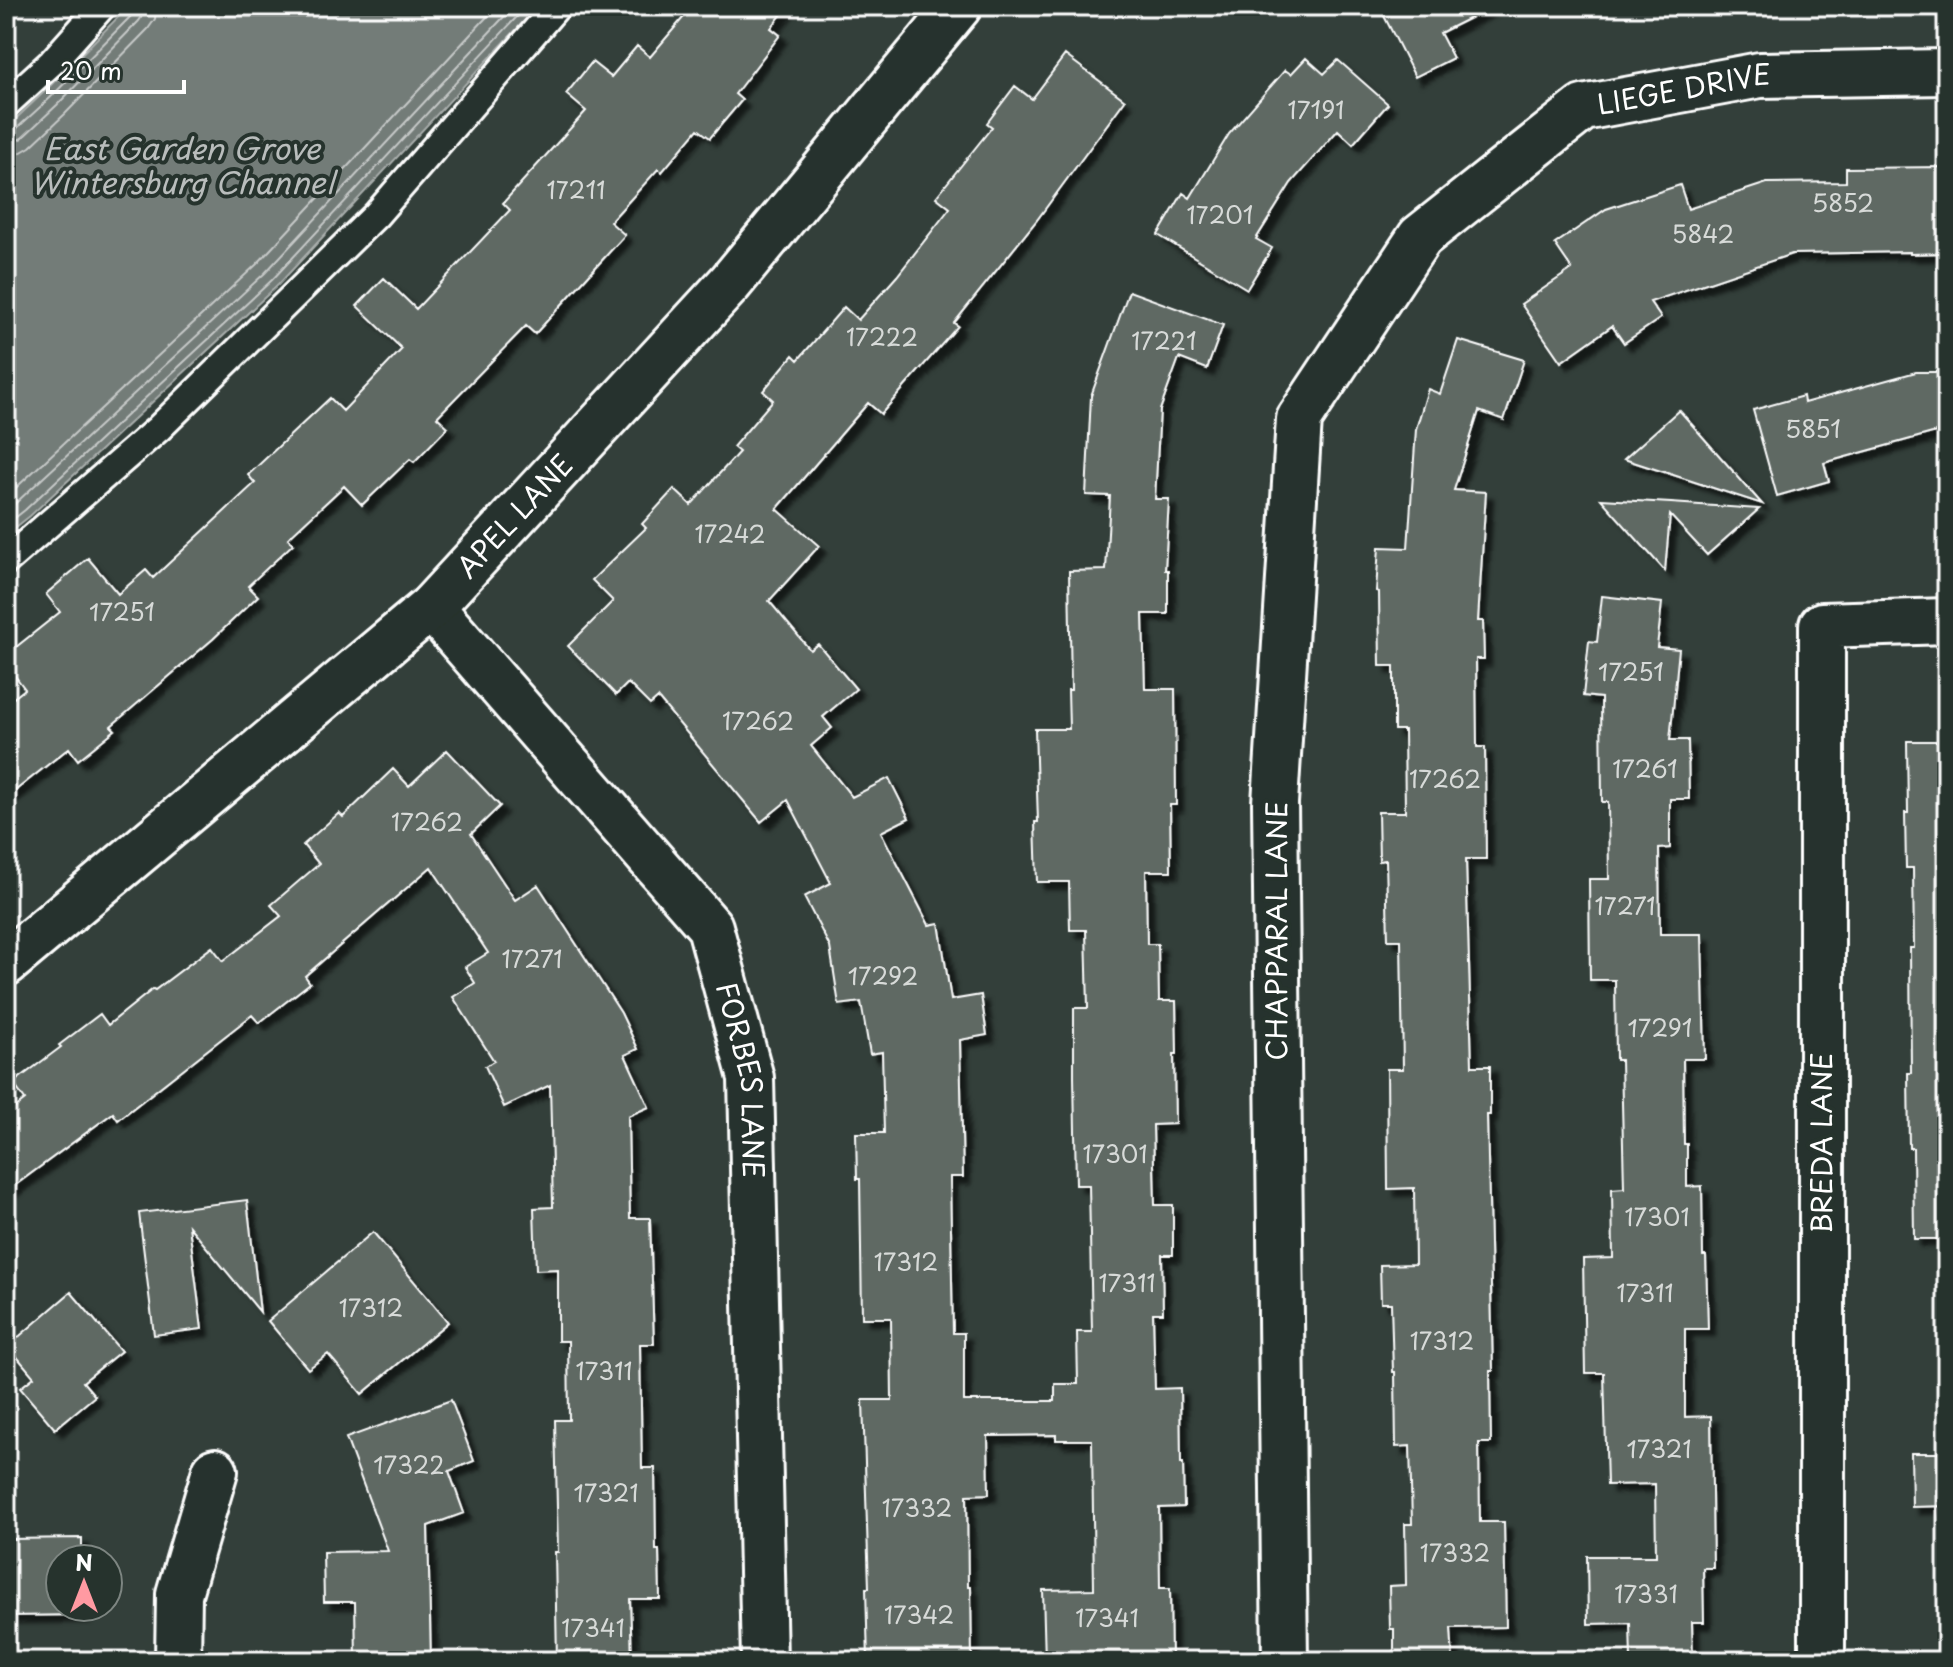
<svg xmlns="http://www.w3.org/2000/svg" width="1953" height="1667" font-family="'Playpen Sans',sans-serif">
<defs>
<filter id="shadow"><feDropShadow dx="7" dy="7" stdDeviation="2" flood-color="#0009"/></filter>
</defs>
<rect width="100%" height="100%" fill="#333f3a"/>
<filter id="ink" filterUnits="userSpaceOnUse"><feTurbulence type="fractalNoise" baseFrequency=".0125" numOctaves="2"/><feDisplacementMap in="SourceGraphic" scale="16" xChannelSelector="R" yChannelSelector="G"/><feConvolveMatrix kernelMatrix="1 2 1 2 8 2 1 2 1" color-interpolation-filters="sRGB"/></filter>
<g filter="url(#ink)">
<path fill="#737b78" stroke="#abb0ae" stroke-width="2" d="M 129,6 L 538,6 L 278,285 L 30,516 L 6,535 L 6,128 L 44,92 Z"/>
<g fill="none" stroke-linecap="round" stroke-linejoin="round">
<path stroke="#c7cac9" stroke-width="2" d="M 6,133 L 14,131 L 50,98 L 132,15 L 134,6
M 6,143 L 14,142 L 22,138 L 57,105 L 139,21 L 143,15 L 144,6
M 6,155 L 18,154 L 30,147 L 65,114 L 148,29 L 155,19 L 156,6
M 6,497 L 257,264 L 497,6
M 6,512 L 265,273 L 514,6
M 6,525 L 25,510 L 272,280 L 527,6"/>
</g>
<path fill="#5f6964" stroke="#fff" stroke-width="2" filter="url(#shadow)" d="M 693,6 L 788,6 L 771,28 L 780,35 L 735,94 L 742,100 L 710,138 L 698,129 L 662,172 L 658,169 L 610,222 L 625,235 L 535,334 L 526,326 L 437,417 L 448,427 L 414,462 L 410,459 L 362,505 L 344,486 L 288,538 L 293,544 L 248,586 L 258,596 L 213,639 L 111,726 L 115,730 L 78,760 L 69,748 L 6,798 L 6,704 L 25,689 L 6,664 L 6,655 L 60,612 L 46,594 L 88,558 L 118,594 L 146,570 L 153,578 L 255,483 L 248,475 L 330,398 L 343,411 L 402,349 L 357,306 L 384,278 L 416,309 L 510,210 L 503,203 L 586,111 L 566,94 L 592,62 L 611,77 L 637,46 L 650,57 Z
M 1379,6 L 1494,6 L 1440,33 L 1453,58 L 1415,77 Z
M 1065,55 L 1125,100 L 1037,220 L 954,323 L 958,326 L 881,414 L 868,403 L 777,509 L 819,546 L 769,601 L 810,650 L 818,644 L 856,689 L 823,717 L 832,728 L 811,746 L 852,797 L 889,778 L 909,818 L 881,832 L 929,925 L 939,923 L 951,1000 L 981,995 L 987,1035 L 960,1040 L 963,1177 L 950,1177 L 953,1333 L 964,1333 L 964,1401 L 1055,1401 L 1055,1384 L 1078,1384 L 1077,1332 L 1092,1332 L 1089,1185 L 1076,1185 L 1074,1077 L 1074,1008 L 1088,1008 L 1086,930 L 1070,930 L 1069,882 L 1037,882 L 1035,822 L 1038,822 L 1035,729 L 1069,729 L 1068,690 L 1071,690 L 1069,571 L 1106,570 L 1110,496 L 1086,495 L 1091,396 L 1129,291 L 1223,325 L 1207,369 L 1179,358 L 1160,410 L 1155,499 L 1169,499 L 1165,570 L 1168,570 L 1168,614 L 1143,614 L 1145,689 L 1175,689 L 1176,805 L 1170,805 L 1171,871 L 1146,871 L 1147,944 L 1158,944 L 1159,1001 L 1176,1001 L 1177,1054 L 1174,1054 L 1175,1124 L 1153,1125 L 1155,1205 L 1173,1205 L 1173,1255 L 1162,1255 L 1163,1313 L 1153,1313 L 1155,1389 L 1180,1388 L 1181,1463 L 1183,1463 L 1184,1507 L 1159,1508 L 1160,1588 L 1170,1588 L 1171,1661 L 1045,1661 L 1043,1590 L 1094,1589 L 1092,1440 L 1056,1440 L 1056,1435 L 988,1436 L 989,1494 L 967,1495 L 968,1587 L 971,1587 L 972,1661 L 868,1661 L 866,1588 L 869,1588 L 863,1400 L 892,1400 L 891,1318 L 862,1318 L 860,1179 L 857,1179 L 856,1133 L 884,1133 L 882,1052 L 870,1054 L 861,1002 L 839,1005 L 830,947 L 804,897 L 831,883 L 788,800 L 761,822 L 658,698 L 650,705 L 628,683 L 616,695 L 568,646 L 613,601 L 592,580 L 646,528 L 642,524 L 674,489 L 691,505 L 739,452 L 733,447 L 773,400 L 763,391 L 793,355 L 798,360 L 844,307 L 858,320 L 897,276 L 950,208 L 936,197 L 992,127 L 987,123 L 1015,86 L 1032,99 Z
M 1306,58 L 1324,74 L 1338,60 L 1388,104 L 1353,144 L 1338,130 L 1291,183 L 1256,239 L 1272,248 L 1247,289 L 1158,235 L 1183,193 L 1190,198 L 1229,134 L 1285,70 L 1291,74 Z
M 1947,167 L 1947,253 L 1910,254 L 1910,252 L 1792,254 L 1650,302 L 1661,318 L 1624,343 L 1612,326 L 1561,362 L 1521,304 L 1572,269 L 1555,244 L 1606,209 L 1680,185 L 1688,209 L 1767,183 L 1846,182 L 1846,168 Z
M 1458,340 L 1524,360 L 1504,420 L 1479,411 L 1454,490 L 1486,492 L 1478,621 L 1483,621 L 1484,659 L 1476,659 L 1477,747 L 1485,747 L 1486,859 L 1466,859 L 1472,1066 L 1490,1066 L 1490,1115 L 1487,1115 L 1493,1371 L 1490,1371 L 1491,1443 L 1479,1443 L 1480,1522 L 1504,1522 L 1506,1627 L 1451,1628 L 1453,1661 L 1394,1661 L 1394,1629 L 1390,1629 L 1389,1586 L 1406,1585 L 1405,1524 L 1412,1524 L 1410,1446 L 1396,1447 L 1395,1372 L 1393,1372 L 1391,1303 L 1381,1303 L 1380,1265 L 1415,1264 L 1414,1188 L 1388,1189 L 1387,1069 L 1403,1069 L 1401,940 L 1388,940 L 1386,860 L 1379,861 L 1378,812 L 1405,812 L 1404,730 L 1394,730 L 1394,666 L 1380,666 L 1379,592 L 1376,591 L 1379,547 L 1408,548 L 1416,429 L 1428,389 L 1440,394 Z
M 1916,372 L 1947,372 L 1947,429 L 1824,463 L 1829,481 L 1777,496 L 1753,410 L 1803,396 L 1804,403 Z
M 1679,410 L 1762,504 L 1624,459 Z
M 1601,499 L 1671,503 L 1759,509 L 1707,555 L 1670,515 L 1665,571 Z
M 1602,596 L 1662,603 L 1657,647 L 1679,649 L 1670,740 L 1688,740 L 1689,799 L 1670,799 L 1670,848 L 1659,849 L 1660,934 L 1702,934 L 1705,1059 L 1683,1059 L 1684,1144 L 1687,1144 L 1687,1187 L 1702,1186 L 1703,1256 L 1706,1256 L 1708,1329 L 1685,1329 L 1685,1417 L 1711,1416 L 1713,1568 L 1703,1568 L 1704,1622 L 1692,1622 L 1693,1661 L 1631,1661 L 1630,1623 L 1588,1624 L 1587,1556 L 1656,1556 L 1655,1484 L 1607,1485 L 1604,1373 L 1585,1373 L 1583,1259 L 1613,1258 L 1612,1189 L 1624,1188 L 1621,1060 L 1616,1060 L 1615,980 L 1590,980 L 1589,879 L 1609,879 L 1608,802 L 1602,802 L 1601,698 L 1583,696 L 1589,641 L 1597,642 Z
M 1907,741 L 1947,741 L 1947,1239 L 1914,1239 L 1913,1148 L 1909,1148 L 1908,1073 L 1911,1073 L 1910,948 L 1914,948 L 1913,868 L 1906,868 L 1905,813 L 1908,813 Z
M 447,750 L 500,806 L 471,834 L 515,900 L 538,885 L 621,1013 L 638,1049 L 625,1055 L 649,1107 L 628,1116 L 630,1218 L 650,1218 L 654,1344 L 640,1344 L 642,1468 L 655,1468 L 656,1550 L 659,1550 L 660,1599 L 630,1599 L 632,1660 L 557,1661 L 555,1552 L 558,1552 L 555,1420 L 569,1420 L 568,1341 L 558,1341 L 558,1269 L 536,1270 L 534,1208 L 553,1207 L 550,1085 L 504,1107 L 485,1066 L 494,1061 L 453,997 L 475,983 L 465,967 L 488,953 L 431,867 L 305,976 L 310,983 L 259,1023 L 252,1015 L 118,1120 L 113,1113 L 6,1192 L 6,1115 L 25,1100 L 13,1083 L 61,1047 L 59,1045 L 100,1014 L 108,1025 L 153,989 L 155,990 L 212,947 L 223,961 L 281,916 L 271,905 L 319,864 L 303,845 L 339,813 L 343,817 L 393,769 L 409,786 Z
M 247,1200 L 260,1312 L 189,1226 L 202,1329 L 154,1335 L 139,1213 Z
M 373,1232 L 448,1322 L 362,1394 L 328,1354 L 308,1369 L 268,1321 Z
M 71,1292 L 121,1351 L 83,1382 L 95,1396 L 55,1429 L 20,1388 L 34,1377 L 8,1346 Z
M 451,1400 L 474,1461 L 449,1471 L 464,1513 L 428,1526 L 431,1661 L 356,1661 L 355,1602 L 324,1602 L 323,1552 L 388,1551 L 346,1438 Z
M 1911,1453 L 1947,1453 L 1947,1506 L 1912,1507 Z
M 82,1538 L 82,1559 L 60,1559 L 60,1607 L 83,1607 L 83,1615 L 6,1616 L 6,1539 Z"/>
<g fill="none" stroke-linecap="round" stroke-linejoin="round">
<g stroke="#fff" stroke-width="32">
<path id="service" d="M 6,104 L 52,62 L 102,6
M 6,561 L 158,429 L 376,215 L 557,6"/>
</g>
<g stroke="#fff" stroke-width="50">
<g id="minor">
<path id="s1" d="M 431,607 L 710,927 L 751,1078 L 764,1661"/>
<path id="s2" d="M 6,963 L 431,607 L 730,283 L 959,6"/>
<path d="M 178,1661 L 179,1594 L 215,1471"/>
<path id="s3" d="M 1285,1661 L 1275,803 L 1299,419 L 1420,237 L 1583,108 L 1760,75 L 1947,72"/>
<path d="M 1822,1661 L 1822,625 L 1947,621"/>
</g>
</g>
<use href="#service" stroke="#26332d" stroke-width="26"/>
<use href="#minor" stroke="#26332d" stroke-width="44"/>
</g>
</g>
<g text-anchor="middle" stroke-width="8" stroke-linejoin="round" paint-order="stroke">
<g font-size="24" fill="#d7dad8">
<text x="1316" y="119">17191</text>
<text x="576" y="199">17211</text>
<text x="1843" y="212">5852</text>
<text x="1220" y="224">17201</text>
<text x="1703" y="243">5842</text>
<text x="882" y="346">17222</text>
<text x="1164" y="350">17221</text>
<text x="1813" y="438">5851</text>
<text x="730" y="543">17242</text>
<text x="122" y="621">17251</text>
<text x="1631" y="681">17251</text>
<text x="758" y="730">17262</text>
<text x="1645" y="778">17261</text>
<text x="1445" y="788">17262</text>
<text x="427" y="831">17262</text>
<text x="1625" y="915">17271</text>
<text x="532" y="968">17271</text>
<text x="883" y="985">17292</text>
<text x="1660" y="1037">17291</text>
<text x="1115" y="1163">17301</text>
<text x="1657" y="1226">17301</text>
<text x="906" y="1271">17312</text>
<text x="1127" y="1292">17311</text>
<text x="1645" y="1302">17311</text>
<text x="371" y="1317">17312</text>
<text x="1442" y="1350">17312</text>
<text x="604" y="1380">17311</text>
<text x="1659" y="1458">17321</text>
<text x="409" y="1474">17322</text>
<text x="606" y="1502">17321</text>
<text x="917" y="1517">17332</text>
<text x="1455" y="1562">17332</text>
<text x="1646" y="1603">17331</text>
<text x="919" y="1624">17342</text>
<text x="1107" y="1627">17341</text>
<text x="593" y="1637">17341</text>
</g>
<g font-size="28" fill="#fff" stroke="#26332d">
<text dy="10" stroke="none"><textPath href="#s3" startOffset="1772">LIEGE DRIVE</textPath></text>
<text dy="10" stroke="none"><textPath href="#s2" startOffset="678">APEL LANE</textPath></text>
<text transform="translate(1277 931) rotate(-90)" y="10">CHAPPARAL LANE</text>
<text dy="10" stroke="none"><textPath href="#s1" startOffset="582">FORBES LANE</textPath></text>
<text transform="translate(1822 1143) rotate(-90)" y="10">BREDA LANE</text>
</g>
<g font-size="30" font-style="italic" fill="#b9bdbc" stroke="#26332d">
<text x="182" y="160">East Garden Grove<tspan x="182" dy="34">Wintersburg Channel</tspan></text>
</g>
</g>
<rect width="1953" height="1667" fill="none" stroke="#26332d" stroke-width="32"/>
<rect x="16" y="16" width="1921" height="1635" fill="none" stroke="#fff" stroke-width="3" filter="url(#ink)"/>
<g transform="translate(84 1583)"><circle r="38" fill="#26332d" stroke="#7d8581" stroke-width="2"/>
<path d="M0-6L14 30L0 20L-14 30Z" fill="#ff9aa2"/>
<text y="-12" font-size="22" font-weight="bold" text-anchor="middle" fill="#ffffff">N</text>
</g>
<path d="M48 80v12h136v-12" fill="none" stroke="#ffffff" stroke-width="4"/>
<text x="60" y="80" font-size="24" fill="#ffffff" stroke="#26332d" stroke-width="6" paint-order="stroke">20 m</text>
</svg>
